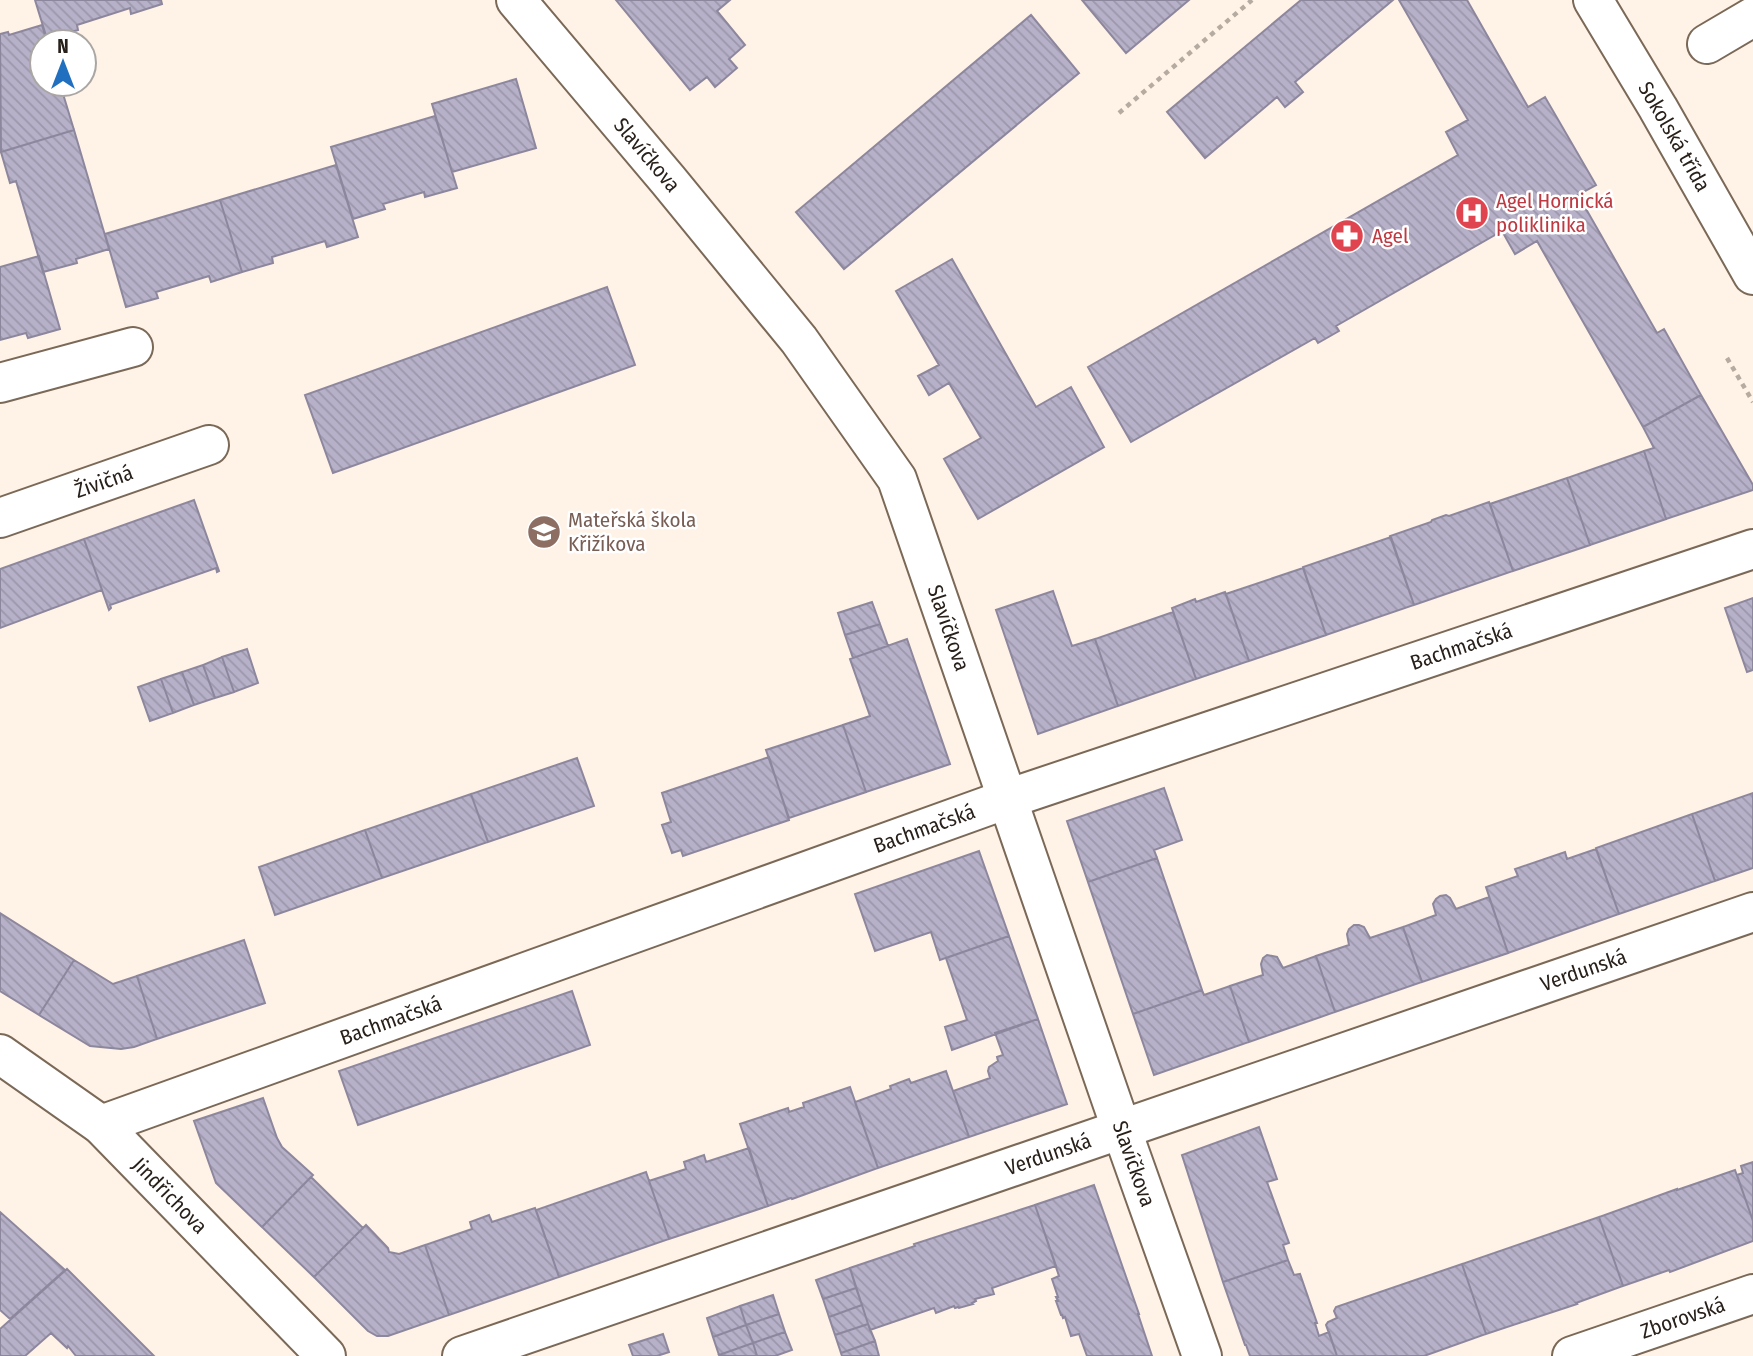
<svg xmlns="http://www.w3.org/2000/svg" width="1753" height="1356" font-family="'Fira Sans Condensed',sans-serif">
<defs>
<pattern id="building-back-hatch" width="6" height="6" patternUnits="userSpaceOnUse" patternTransform="scale(1.75)"><rect width="6" height="6" fill="#b6b0c8"/><path d="M-1 5l2 2M0 0l6 6M5-1l2 2" fill="none" stroke="#9c97ab"/></pattern>
</defs>
<rect width="100%" height="100%" fill="#fff2e6"/>
<path fill="url(#building-back-hatch)" stroke="#8d879e" stroke-width="2" d="M 35,0 L 161,0 L 162,4 L 131,14 L 130,8 L 77,25 L 78,30 L 47,39 Z
M 616,0 L 730,0 L 717,11 L 745,45 L 729,59 L 737,68 L 715,87 L 707,77 L 690,90 Z
M 1082,0 L 1189,0 L 1126,53 Z
M 1301,0 L 1393,0 L 1295,82 L 1303,92 L 1285,107 L 1277,97 L 1205,158 L 1167,112 Z
M 1399,0 L 1467,0 L 1528,107 L 1545,97 L 1596,185 L 1578,195 L 1657,333 L 1664,329 L 1701,395 L 1643,427 L 1537,241 L 1515,254 L 1502,231 L 1336,326 L 1339,331 L 1318,343 L 1315,338 L 1131,442 L 1088,367 L 1458,155 L 1446,132 L 1468,120 Z
M 1031,15 L 1079,73 L 844,269 L 796,212 Z
M 42,25 L 47,42 L 42,42 L 42,84 L 60,84 L 74,130 L 1,152 L 0,34 L 8,32 L 9,35 Z
M 516,79 L 536,148 L 452,172 L 432,104 Z
M 435,116 L 457,188 L 425,197 L 424,192 L 383,204 L 385,209 L 353,219 L 331,147 Z
M 74,130 L 109,249 L 76,259 L 77,263 L 43,272 L 16,181 L 10,183 L 1,152 Z
M 336,165 L 358,237 L 327,247 L 325,241 L 272,257 L 273,263 L 242,272 L 220,200 Z
M 220,200 L 242,272 L 211,282 L 209,276 L 156,292 L 158,298 L 126,307 L 105,234 Z
M 39,256 L 60,329 L 28,338 L 26,333 L 0,340 L 0,267 Z
M 952,259 L 1036,407 L 1071,387 L 1104,447 L 978,519 L 944,459 L 981,438 L 949,383 L 929,395 L 918,376 L 939,365 L 896,291 Z
M 607,287 L 635,365 L 333,473 L 305,395 Z
M 1701,395 L 1753,485 L 1753,490 L 1666,519 L 1644,451 L 1654,448 L 1643,427 Z
M 1644,451 L 1666,519 L 1590,545 L 1567,478 Z
M 1567,478 L 1590,545 L 1513,571 L 1490,504 Z
M 194,500 L 219,571 L 217,572 L 216,568 L 110,605 L 111,608 L 109,610 L 84,539 Z
M 1489,502 L 1513,571 L 1414,605 L 1390,536 L 1431,522 L 1432,520 L 1446,515 L 1449,516 Z
M 1391,537 L 1414,605 L 1326,635 L 1303,567 Z
M 84,539 L 102,590 L 0,628 L 0,569 Z
M 1303,568 L 1326,635 L 1249,661 L 1226,594 Z
M 1053,591 L 1072,646 L 1095,639 L 1118,706 L 1038,734 L 996,610 Z
M 1225,592 L 1249,661 L 1196,679 L 1172,608 L 1195,599 L 1196,602 Z
M 1753,598 L 1753,670 L 1747,672 L 1725,608 Z
M 872,602 L 880,624 L 845,635 L 838,613 Z
M 1173,612 L 1196,679 L 1118,706 L 1095,639 Z
M 880,624 L 888,646 L 853,658 L 845,635 Z
M 907,639 L 950,764 L 866,792 L 843,725 L 870,716 L 850,659 Z
M 247,649 L 258,683 L 234,692 L 222,657 Z
M 222,657 L 234,692 L 215,698 L 203,665 Z
M 203,665 L 215,698 L 194,705 L 182,672 Z
M 182,672 L 194,705 L 173,713 L 161,679 Z
M 161,679 L 173,713 L 150,721 L 138,687 Z
M 843,725 L 866,792 L 789,818 L 766,750 Z
M 769,757 L 789,820 L 683,856 L 681,850 L 672,853 L 662,825 L 671,822 L 662,793 Z
M 577,758 L 594,806 L 488,842 L 471,794 Z
M 1164,788 L 1182,840 L 1154,850 L 1157,858 L 1088,882 L 1067,821 Z
M 1753,793 L 1753,868 L 1715,881 L 1692,814 Z
M 471,794 L 488,842 L 382,878 L 365,830 Z
M 1692,814 L 1715,881 L 1619,914 L 1596,848 Z
M 365,830 L 382,878 L 275,915 L 259,867 Z
M 1596,849 L 1619,914 L 1508,953 L 1486,887 L 1518,876 L 1515,869 L 1565,852 L 1567,859 Z
M 979,851 L 1009,936 L 940,960 L 931,932 L 875,951 L 855,894 Z
M 1157,858 L 1202,990 L 1133,1014 L 1088,882 Z
M 1446,895 L 1450,898 L 1456,909 L 1489,897 L 1508,953 L 1422,982 L 1403,927 L 1436,915 L 1433,904 L 1436,899 L 1440,896 Z
M 0,913 L 74,960 L 39,1015 L 0,991 Z
M 1354,925 L 1359,925 L 1364,927 L 1370,938 L 1403,927 L 1422,982 L 1335,1012 L 1316,956 L 1349,945 L 1347,934 L 1349,929 Z
M 1009,936 L 1038,1019 L 952,1050 L 945,1027 L 967,1020 L 946,958 Z
M 244,940 L 265,1003 L 157,1039 L 137,976 Z
M 1267,955 L 1277,957 L 1283,968 L 1316,956 L 1335,1012 L 1249,1042 L 1230,986 L 1263,975 L 1261,964 L 1263,958 Z
M 74,960 L 113,984 L 137,976 L 157,1039 L 134,1047 L 121,1049 L 90,1046 L 39,1015 Z
M 1230,986 L 1249,1042 L 1154,1075 L 1133,1014 L 1202,990 L 1204,995 Z
M 572,991 L 590,1045 L 358,1125 L 339,1071 Z
M 1038,1019 L 1067,1104 L 969,1137 L 953,1091 L 990,1078 L 988,1071 L 989,1067 L 998,1061 L 997,1057 L 1003,1055 L 995,1033 Z
M 946,1071 L 969,1137 L 878,1168 L 855,1102 L 891,1089 L 890,1086 L 909,1079 L 911,1083 Z
M 850,1087 L 878,1168 L 792,1199 L 791,1198 L 768,1206 L 740,1124 L 788,1108 L 789,1112 L 804,1107 L 803,1103 Z
M 263,1098 L 277,1138 L 282,1147 L 313,1175 L 262,1227 L 216,1183 L 194,1121 Z
M 1259,1127 L 1277,1179 L 1267,1182 L 1289,1243 L 1283,1245 L 1288,1260 L 1223,1282 L 1182,1155 Z
M 749,1148 L 768,1206 L 669,1239 L 649,1181 L 686,1169 L 684,1162 L 704,1155 L 706,1162 Z
M 1753,1162 L 1753,1221 L 1737,1175 L 1743,1173 L 1741,1166 Z
M 1735,1170 L 1753,1221 L 1753,1241 L 1670,1272 L 1669,1270 L 1623,1286 L 1599,1217 L 1677,1189 L 1677,1190 Z
M 646,1172 L 669,1239 L 559,1277 L 536,1210 Z
M 311,1177 L 363,1228 L 314,1277 L 262,1227 Z
M 1094,1185 L 1139,1314 L 1138,1314 L 1152,1356 L 1087,1356 L 1079,1334 L 1071,1336 L 1065,1317 L 1063,1318 L 1062,1315 L 1061,1315 L 1056,1301 L 1058,1301 L 1056,1297 L 1058,1297 L 1052,1279 L 1059,1276 L 1035,1205 Z
M 1035,1205 L 1056,1266 L 992,1288 L 994,1294 L 975,1299 L 976,1301 L 972,1303 L 973,1304 L 959,1308 L 958,1307 L 955,1308 L 954,1306 L 936,1313 L 934,1308 L 870,1330 L 850,1268 L 915,1246 L 914,1244 Z
M 535,1208 L 559,1277 L 449,1315 L 425,1245 L 472,1229 L 470,1222 L 489,1215 L 492,1222 Z
M 0,1212 L 65,1270 L 10,1319 L 0,1310 Z
M 1599,1217 L 1623,1286 L 1576,1303 L 1577,1304 L 1486,1334 L 1462,1264 Z
M 366,1225 L 388,1248 L 389,1252 L 399,1254 L 425,1245 L 449,1315 L 388,1336 L 377,1336 L 368,1331 L 314,1277 Z
M 1288,1260 L 1294,1275 L 1300,1274 L 1317,1323 L 1315,1323 L 1319,1336 L 1329,1332 L 1337,1356 L 1250,1356 L 1246,1345 L 1245,1345 L 1223,1282 Z
M 1462,1264 L 1486,1334 L 1424,1356 L 1337,1356 L 1326,1325 L 1328,1322 L 1337,1318 L 1334,1311 L 1336,1307 Z
M 850,1268 L 856,1288 L 823,1299 L 816,1280 Z
M 67,1269 L 154,1356 L 76,1356 L 68,1346 L 67,1348 L 51,1333 L 25,1356 L 0,1356 L 0,1329 Z
M 856,1288 L 862,1305 L 829,1317 L 823,1299 Z
M 773,1295 L 779,1314 L 746,1325 L 740,1306 Z
M 862,1305 L 868,1324 L 835,1335 L 829,1317 Z
M 740,1306 L 746,1325 L 713,1337 L 707,1318 Z
M 779,1314 L 785,1332 L 753,1343 L 746,1325 Z
M 868,1324 L 875,1341 L 841,1353 L 835,1335 Z
M 746,1325 L 753,1343 L 719,1355 L 713,1337 Z
M 785,1332 L 792,1350 L 775,1356 L 757,1356 L 753,1343 Z
M 663,1334 L 669,1352 L 657,1356 L 633,1356 L 629,1345 Z
M 875,1341 L 879,1356 L 842,1356 L 841,1353 Z
M 753,1343 L 757,1356 L 720,1356 L 719,1355 Z"/>
<g fill="none" stroke-linecap="round" stroke-linejoin="round">
<g stroke="#7b6958" stroke-width="42">
<g id="minor">
<path id="s1" d="M 516,0 L 668,180 L 799,340 L 897,479 L 1121,1128 L 1202,1356"/>
<path id="s2" d="M 1593,0 L 1658,108 L 1753,275"/>
<path d="M 1707,44 L 1753,17"/>
<path d="M 0,383 L 133,347"/>
<path id="s3" d="M 0,518 L 209,445"/>
<path id="s4" d="M 0,1054 L 101,1125 L 326,1356"/>
<path id="s5" d="M 101,1125 L 1007,799 L 1753,549"/>
<path id="s6" d="M 462,1356 L 1753,912"/>
<path id="s7" d="M 1572,1356 L 1753,1294"/>
</g>
</g>
<path stroke="#b6aba1" stroke-width="4.5" stroke-dasharray="5 5" stroke-linecap="butt" d="M 1119,113 L 1252,0
M 1727,358 L 1753,402"/>
<use href="#minor" stroke="#fff" stroke-width="38"/>
</g>
<defs>
<g id="hospital-disc" transform="scale(1.75)"><circle r="9.5" fill="#e0444e" stroke="#fff"/><path d="M-5-5h3v3.5h4V-5h3V5h-3V1.5h-4V5h-3Z" fill="#fff"/></g>
<g id="pharmacy-disc" transform="scale(1.75)"><circle r="9.5" fill="#e0444e" stroke="#fff"/><path d="M-2-6h4v4h4v4h-4v4h-4v-4h-4v-4h4Z" fill="#fff"/></g>
<g id="school-disc" transform="scale(1.75)"><circle r="9.5" fill="#8d6e63" stroke="#fff"/><path d="M0-5L7-2L0 1L-7-2ZM-4 1L0 2.5L4 1V4Q0 6-4 4Z" fill="#fff"/></g>
</defs>
<g fill-rule="evenodd">
<use href="#hospital-disc" x="1472" y="213"/>
<use href="#pharmacy-disc" x="1347" y="236"/>
<use href="#school-disc" x="544" y="532"/>
</g>
<g text-anchor="middle" stroke-width="5" stroke-linejoin="round" paint-order="stroke">
<g font-size="21" fill="#28201a" stroke="#fff">
<text dy="7" stroke="none"><textPath href="#s2" startOffset="159">Sokolská třída</textPath></text>
<text dy="7" stroke="none"><textPath href="#s1" startOffset="203">Slavíčkova</textPath></text>
<text dy="7" stroke="none"><textPath href="#s3" startOffset="110">Živičná</textPath></text>
<text dy="7" stroke="none"><textPath href="#s1" startOffset="770">Slavíčkova</textPath></text>
<text dy="7" stroke="none"><textPath href="#s5" startOffset="1442">Bachmačská</textPath></text>
<text dy="7" stroke="none"><textPath href="#s5" startOffset="875">Bachmačská</textPath></text>
<text dy="7" stroke="none"><textPath href="#s6" startOffset="1186">Verdunská</textPath></text>
<text dy="7" stroke="none"><textPath href="#s5" startOffset="308">Bachmačská</textPath></text>
<text dy="7" stroke="none"><textPath href="#s6" startOffset="620">Verdunská</textPath></text>
<text dy="7" stroke="none"><textPath href="#s1" startOffset="1337">Slavíčkova</textPath></text>
<text dy="7" stroke="none"><textPath href="#s4" startOffset="222">Jindřichova</textPath></text>
<text dy="7" stroke="none"><textPath href="#s7" startOffset="117">Zborovská</textPath></text>
</g>
<g font-size="21" fill="#be3a42" stroke="#fff" text-anchor="start">
<text x="1496" y="208">Agel Hornická<tspan x="1496" dy="24">poliklinika</tspan></text>
<text x="1372" y="243">Agel</text>
</g>
<g font-size="21" fill="#785e54" stroke="#fff" text-anchor="start">
<text x="568" y="527">Mateřská škola<tspan x="568" dy="24">Křižíkova</tspan></text>
</g>
</g>
<g transform="translate(63 63)"><circle r="33" fill="#ffffff" stroke="#a9a6a3" stroke-width="2"/>
<path d="M0-5L12 26L0 18L-12 26Z" fill="#2170bf"/>
<text y="-10" font-size="19" font-weight="bold" text-anchor="middle" fill="#28201a">N</text>
</g>
</svg>
